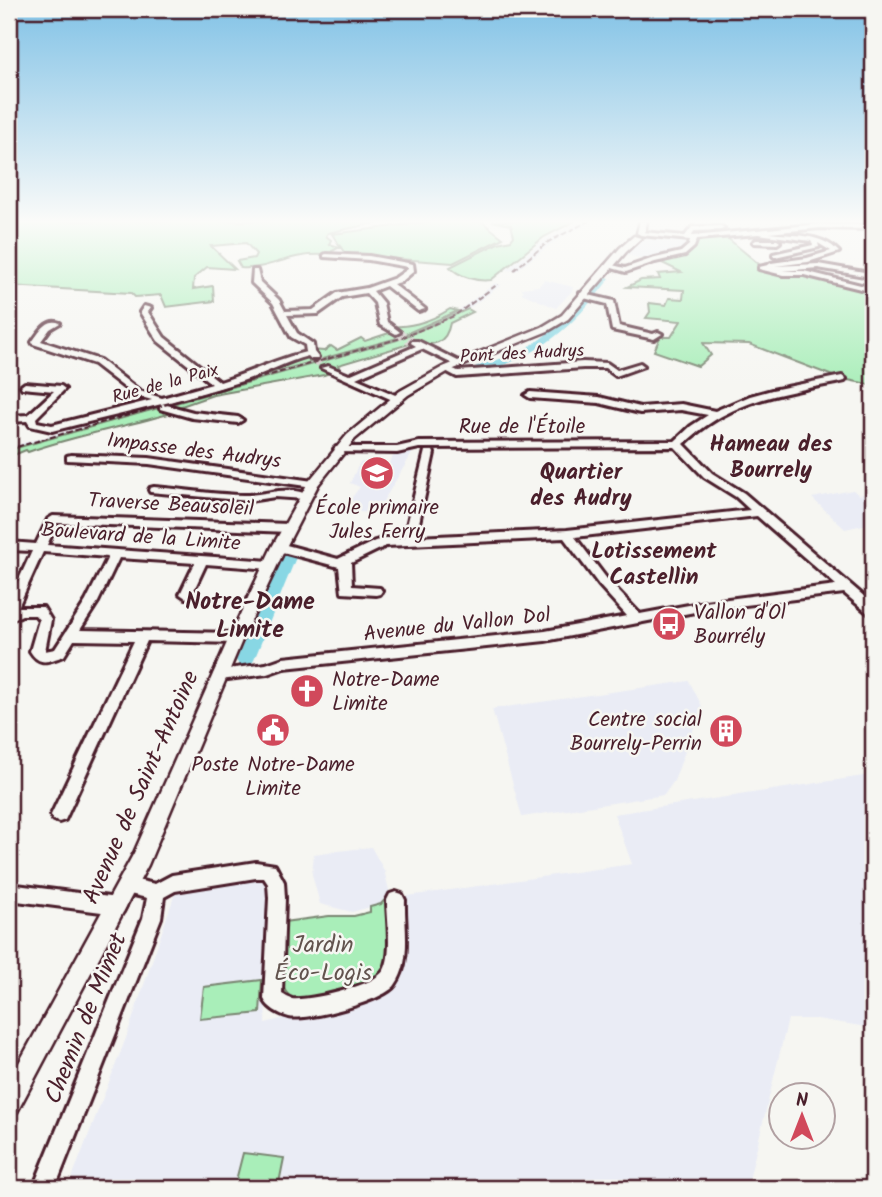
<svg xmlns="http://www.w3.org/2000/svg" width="882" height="1197" font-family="Kalam,sans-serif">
<rect width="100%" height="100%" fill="#f6f6f2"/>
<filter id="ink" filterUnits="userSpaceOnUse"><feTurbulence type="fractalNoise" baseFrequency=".0143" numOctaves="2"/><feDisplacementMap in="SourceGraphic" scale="14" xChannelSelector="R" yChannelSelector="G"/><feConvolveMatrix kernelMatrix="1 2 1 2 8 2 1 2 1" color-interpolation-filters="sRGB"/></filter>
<g filter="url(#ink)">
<path fill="#eaecf5" d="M 581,221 L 595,221 L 557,240 L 516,271 L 506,270 L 545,239 Z
M 649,238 L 689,240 L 688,245 L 681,251 L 658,258 L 646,260 L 625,254 L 638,240 Z
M 544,280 L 573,287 L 572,291 L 556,308 L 521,293 L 524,291 L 521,288 L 539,286 Z
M 495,283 L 501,285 L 468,309 L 397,340 L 208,395 L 165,406 L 163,404 L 405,335 L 458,311 Z
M 159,405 L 162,407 L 9,451 L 9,447 Z
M 396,452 L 413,452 L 376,513 L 341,511 L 360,487 L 350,483 L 360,462 L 388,464 Z
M 853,490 L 859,495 L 873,492 L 873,523 L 845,529 L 812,498 Z
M 689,681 L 702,706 L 674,781 L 664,795 L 522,817 L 492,709 Z
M 870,775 L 873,779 L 873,1028 L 817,1019 L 788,1019 L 747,1188 L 68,1188 L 126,1038 L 174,896 L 179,890 L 264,877 L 268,878 L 271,900 L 265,1023 L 381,994 L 401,897 L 632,864 L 614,814 Z
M 371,847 L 384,870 L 390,894 L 381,904 L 352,912 L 320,904 L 312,874 L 314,854 Z"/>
<path fill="#a9eeb9" stroke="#7a8672" stroke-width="2" d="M 9,221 L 379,221 L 380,222 L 328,233 L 326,236 L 331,240 L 329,244 L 340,247 L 332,251 L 331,255 C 322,255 311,254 302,256 C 281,259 262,270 241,268 L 237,261 L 254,258 L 256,254 L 246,243 L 211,246 L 235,269 L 207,267 L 194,278 L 193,289 L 213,286 L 214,301 L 166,307 L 161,295 L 135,297 L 131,293 L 9,286 Z
M 435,221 L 481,221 L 503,238 L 453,263 L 346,255 L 332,234 Z
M 492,221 L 575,221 L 544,237 L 491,280 C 478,282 459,277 450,267 L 498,243 L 511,240 L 514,236 L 511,225 Z
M 726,237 L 759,264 L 757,270 L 814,277 L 873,291 L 873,385 L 838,378 L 749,344 L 703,343 L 711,355 L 698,366 L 654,351 L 660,337 L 671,337 L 681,321 L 646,318 L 650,312 L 649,303 L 666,305 L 669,298 L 683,299 L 684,290 L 627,287 L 641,280 L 660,279 L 658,274 L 681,272 L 656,260 L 687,253 L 698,239 Z
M 450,309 L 458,311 L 394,339 L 163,403 L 201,392 L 312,350 L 324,351 L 331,346 L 337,350 L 361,338 L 365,341 L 389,333 L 382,326 C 408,328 428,323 450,309 Z
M 468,309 L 473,312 L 450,323 C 446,345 433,346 413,343 L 416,347 L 409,344 L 338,365 L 343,375 L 324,368 L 327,374 L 324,375 L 213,395 L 173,409 L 165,406 L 397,340 Z
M 162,407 L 163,411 L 172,413 C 124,427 73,436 28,452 L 26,450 L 9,457 L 9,451 L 16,448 Z
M 390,894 L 388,957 L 383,978 C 361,986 289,1023 282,982 C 279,963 283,941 284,922 L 329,916 L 354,916 L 370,912 L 370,907 L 381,904 Z
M 262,980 L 260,1013 L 200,1019 L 204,987 Z
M 243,1153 L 284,1158 L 278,1188 L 234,1188 Z"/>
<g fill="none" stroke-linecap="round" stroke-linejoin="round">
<path fill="#88d7e4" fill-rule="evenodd" d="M 670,221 L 666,224 L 662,222 L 662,221 Z
M 602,276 L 610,278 C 579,319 545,354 493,368 C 486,370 480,373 472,372 L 472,368 C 486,362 500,360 514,354 C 552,338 576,306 602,276 Z
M 290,550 L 297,555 L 254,660 L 251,665 L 239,665 L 236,660 L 283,555 Z"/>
<path stroke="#d4cbca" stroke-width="7" stroke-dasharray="7 3.5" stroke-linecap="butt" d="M 396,332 L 399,334"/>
<path stroke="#d4cbca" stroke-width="9" stroke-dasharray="9 4.5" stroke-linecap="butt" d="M 396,332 L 414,343
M 314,357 L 325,368"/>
<g stroke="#4a1f2b" stroke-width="6">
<path id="minor" d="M 820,224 L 873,225 L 873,229 L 820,228 L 769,233 C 793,236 822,233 839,252 L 808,262 L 775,266 L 818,264 L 864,272 L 873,269 L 873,273 L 865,276 L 818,268 L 782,271 L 804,271 L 873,288 L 873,292 L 804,275 L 783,275 L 759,269 L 759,267 L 768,265 L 771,263 L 807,258 L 831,251 L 818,243 L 819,247 L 775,257 L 773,256 L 773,254 L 813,245 L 811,241 L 758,234 L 697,239 L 694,247 L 685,255 L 655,262 L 626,272 L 605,266 L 608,264 L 625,268 L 651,259 L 681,252 L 689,245 L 690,240 L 641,235 L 640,234 L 643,232 L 685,236 L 692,227 L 721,226 L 724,228 L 721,230 L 694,231 L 692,236 Z
M 756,240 L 777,240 L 780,242 L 777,244 L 754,243 L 753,242 Z
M 326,254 L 369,256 L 413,264 L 414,271 L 401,282 L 393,284 L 425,309 L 418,311 L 386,286 L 373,291 L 383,303 L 387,322 L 400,332 L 396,334 L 380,325 L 375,303 L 366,293 L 342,297 L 318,314 L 287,315 L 297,333 L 313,344 L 314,352 L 318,357 L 317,359 L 311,359 L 308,356 C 285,362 265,374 242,381 C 180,401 116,415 52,431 L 30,426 L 27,421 L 9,422 L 9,416 L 28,415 L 54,391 L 22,388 L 21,386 L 25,383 L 61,386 L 65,389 L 36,418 L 37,422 L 52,425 L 152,400 L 134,395 L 94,364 L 33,344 L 32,342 C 39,333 47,317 60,323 L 50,329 L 41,341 L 100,360 L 140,391 L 162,398 L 212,384 L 158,341 L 140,312 L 144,306 L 151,308 L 148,312 L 164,337 L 220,382 C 249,373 276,359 306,352 L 305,345 L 291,337 L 273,303 L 252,283 L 253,270 L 257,270 L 260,282 L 279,300 L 285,311 L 313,310 L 337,293 L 367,288 L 395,278 L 408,269 L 408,267 L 369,260 L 324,257 L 324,255 Z
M 580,293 L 614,301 L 619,326 L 653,334 L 658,332 L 662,334 L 654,339 L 612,330 L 607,304 L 580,297 Z
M 412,341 L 418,341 L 462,363 L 455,365 L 422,349 L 356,378 L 400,397 L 400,401 L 397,402 L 321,368 L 328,366 L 349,375 L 416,346 L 411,343 Z
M 583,362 L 607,363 L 617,370 L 640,363 L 644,366 L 616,376 L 605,368 L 583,368 L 457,377 L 442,369 L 446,366 L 458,371 Z
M 842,376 L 846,379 L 845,381 C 783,394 732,398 684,444 L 712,473 L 744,493 L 873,604 L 873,615 L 869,614 L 844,593 L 705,610 L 545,641 L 284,668 L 267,674 L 220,680 L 215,679 L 213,675 L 215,671 L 220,670 L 266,664 L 283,658 L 545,631 L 627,616 L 599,585 L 564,538 L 386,546 L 351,563 L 352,586 L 380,588 L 382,591 L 380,594 L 376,595 L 342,593 L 339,567 L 275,550 L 273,547 L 279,543 L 338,559 L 375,541 L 385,538 L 404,538 L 425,451 L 433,451 L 434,453 L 416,537 L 567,530 L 750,510 L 736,497 L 704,477 L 675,447 L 419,448 L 397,453 L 339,452 L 334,449 L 336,447 L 397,447 L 419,442 L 675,441 L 691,426 L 708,415 L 681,410 L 640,413 L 599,403 L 530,398 L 525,395 L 530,392 L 599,397 L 640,407 L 681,404 L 715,411 L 750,396 L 772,390 ZM 757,516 L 836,585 L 705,602 L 640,614 L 607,579 L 575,537 Z
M 163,404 L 193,412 L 238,417 L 243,420 L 238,423 L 192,418 L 160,409 L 160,405 Z
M 71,455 L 149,458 L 313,481 L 318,484 L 313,487 L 149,464 L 67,460 L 67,456 Z
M 154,487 C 183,489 221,496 249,495 C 268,494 293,485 309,496 L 304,499 L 275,497 L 249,501 L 150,492 L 149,490 L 150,488 Z
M 53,516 L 288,524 L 294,528 L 288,532 L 57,523 L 47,545 L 270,561 L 276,565 L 270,569 L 206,564 L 192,594 L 186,598 L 180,594 L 195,563 L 119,558 L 98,602 L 80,630 L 236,633 L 241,635 L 242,638 L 241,641 L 236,643 L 147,641 L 65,820 L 59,822 L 53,820 L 51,815 L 134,641 L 74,640 L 64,656 C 48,661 40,667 30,651 L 39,620 L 35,615 L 22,615 L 9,621 L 9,601 L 32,551 L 9,550 L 9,542 L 36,544 L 48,519 ZM 43,552 L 108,557 L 86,601 L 55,649 L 45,651 L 51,620 L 43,607 L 18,607 Z
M 256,862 L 275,865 L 284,882 L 285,898 L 282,994 C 286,996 288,998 292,999 C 310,1001 375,986 384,970 C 393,954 387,918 387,900 L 390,894 L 396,892 L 402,894 L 405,900 C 404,926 412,962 395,985 C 384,1001 308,1021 289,1017 C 279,1014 268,1008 264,999 L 269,898 L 268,884 L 264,878 L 256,878 L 175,891 L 164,897 L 161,918 L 55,1188 L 33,1188 L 143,918 L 147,898 L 121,892 L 119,886 L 121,880 L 127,878 L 155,884 L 172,875 Z
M 9,884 L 117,898 L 123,900 L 126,906 L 123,912 L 117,914 L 9,900 Z"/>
</g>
<g stroke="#4a1f2b" stroke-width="5">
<path id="major" d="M 640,221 L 647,221 L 645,233 L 641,235 L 637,233 Z
M 634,236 L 641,238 L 626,252 L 568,319 L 548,331 L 449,371 L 408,395 L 355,439 L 318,485 L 286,547 L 243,638 L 148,865 L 17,1112 L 9,1115 L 9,1081 L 134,853 L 229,638 L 272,547 L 309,481 L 347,435 L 400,391 L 443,367 L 542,327 L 562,315 L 620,248 Z"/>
</g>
<use href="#minor" fill="#f6f6f2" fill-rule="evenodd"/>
<use href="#major" fill="#f6f6f2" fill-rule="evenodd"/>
<path stroke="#4a1f2b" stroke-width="2" stroke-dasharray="6 2.5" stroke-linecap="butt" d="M 514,270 L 548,242 L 589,221
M 9,449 L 401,338 L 454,316 L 498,284"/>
</g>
</g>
<linearGradient id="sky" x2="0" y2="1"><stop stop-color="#81c2e6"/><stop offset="0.57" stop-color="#fbfbf9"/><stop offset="1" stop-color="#fbfbf9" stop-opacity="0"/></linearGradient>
<rect width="882" height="389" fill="url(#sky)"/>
<defs>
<g id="school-disc" transform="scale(1.75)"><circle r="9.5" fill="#d1495b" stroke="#f6f6f2"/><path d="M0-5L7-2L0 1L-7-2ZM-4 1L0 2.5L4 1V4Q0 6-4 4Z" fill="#fff"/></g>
<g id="bus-disc" transform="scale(1.75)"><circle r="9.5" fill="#d1495b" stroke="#f6f6f2"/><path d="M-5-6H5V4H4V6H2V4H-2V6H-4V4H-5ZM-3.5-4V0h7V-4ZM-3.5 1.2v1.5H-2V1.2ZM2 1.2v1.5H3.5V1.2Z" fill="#fff"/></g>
<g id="church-disc" transform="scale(1.75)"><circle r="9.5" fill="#d1495b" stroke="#f6f6f2"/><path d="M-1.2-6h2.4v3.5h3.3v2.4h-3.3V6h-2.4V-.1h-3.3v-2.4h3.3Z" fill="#fff"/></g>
<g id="civic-disc" transform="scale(1.75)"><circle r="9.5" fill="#d1495b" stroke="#f6f6f2"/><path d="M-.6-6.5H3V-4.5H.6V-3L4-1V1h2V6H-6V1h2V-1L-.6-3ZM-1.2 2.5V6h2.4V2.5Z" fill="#fff"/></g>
<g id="building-disc" transform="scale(1.75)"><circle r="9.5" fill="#d1495b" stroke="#f6f6f2"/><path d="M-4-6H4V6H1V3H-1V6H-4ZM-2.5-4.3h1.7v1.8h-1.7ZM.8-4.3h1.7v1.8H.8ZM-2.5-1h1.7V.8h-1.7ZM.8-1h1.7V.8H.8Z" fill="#fff"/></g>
</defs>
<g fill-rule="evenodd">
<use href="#school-disc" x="377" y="473"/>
<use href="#bus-disc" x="669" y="624"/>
<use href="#church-disc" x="307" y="691"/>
<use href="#civic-disc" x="273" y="730"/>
<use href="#building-disc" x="726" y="731"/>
</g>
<g text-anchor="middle" stroke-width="5" stroke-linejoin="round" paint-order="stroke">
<g font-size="18" fill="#4a1f2b" stroke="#f6f6f2">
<text transform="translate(522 353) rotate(-3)" y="6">Pont des Audrys</text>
<text transform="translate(165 383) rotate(-15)" y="6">Rue de la Paix</text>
</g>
<g font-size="21" fill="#4a1f2b" stroke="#f6f6f2">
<text x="522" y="433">Rue de l'Étoile</text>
<text transform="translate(194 450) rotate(7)" y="7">Impasse des Audrys</text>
<text transform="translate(171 504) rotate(3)" y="7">Traverse Beausoleil</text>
<text transform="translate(141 536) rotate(4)" y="7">Boulevard de la Limite</text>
<text transform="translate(457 624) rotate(-6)" y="7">Avenue du Vallon Dol</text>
</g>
<g font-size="21" fill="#4a1f2b" stroke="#f6f6f2">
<text x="377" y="514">École primaire<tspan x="377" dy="24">Jules Ferry</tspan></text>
<text x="694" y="619" text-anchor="start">Vallon d'Ol<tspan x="694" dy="24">Bourrély</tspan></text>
<text x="332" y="686" text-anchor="start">Notre-Dame<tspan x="332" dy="24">Limite</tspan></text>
<text x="702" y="726" text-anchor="end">Centre social<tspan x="702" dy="24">Bourrely-Perrin</tspan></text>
<text x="273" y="771">Poste Notre-Dame<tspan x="273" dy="24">Limite</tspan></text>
</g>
<g font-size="23" font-weight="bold" fill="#4a1f2b" stroke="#f6f6f2">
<text x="771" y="451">Hameau des<tspan x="771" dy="26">Bourrely</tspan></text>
<text x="581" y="479">Quartier<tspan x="581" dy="26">des Audry</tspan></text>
<text x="654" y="558">Lotissement<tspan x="654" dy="26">Castellin</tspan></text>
</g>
<g font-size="24" font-weight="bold" fill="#4a1f2b" stroke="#f6f6f2">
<text x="250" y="609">Notre-Dame<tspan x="250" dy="28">Limite</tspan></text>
</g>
<g font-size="24" fill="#4a1f2b" stroke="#f6f6f2">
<text transform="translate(140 787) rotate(-66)" y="8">Avenue de Saint-Antoine</text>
<text transform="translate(85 1018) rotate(-68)" y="8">Chemin de Mimet</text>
</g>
<g font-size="24" fill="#62534e" stroke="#f6f6f2">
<text x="323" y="952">Jardin<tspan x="323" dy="28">Éco-Logis</tspan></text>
</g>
</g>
<rect width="882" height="1197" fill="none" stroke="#f6f6f2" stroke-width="35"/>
<rect x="18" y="18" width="847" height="1162" fill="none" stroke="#4a1f2b" stroke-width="2.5" filter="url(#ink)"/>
<g transform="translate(802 1116)"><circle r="33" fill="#f6f6f2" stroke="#b1a0a2" stroke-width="2"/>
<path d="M0-5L12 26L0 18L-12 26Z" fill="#d1495b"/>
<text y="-10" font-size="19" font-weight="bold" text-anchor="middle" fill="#4a1f2b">N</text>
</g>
</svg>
